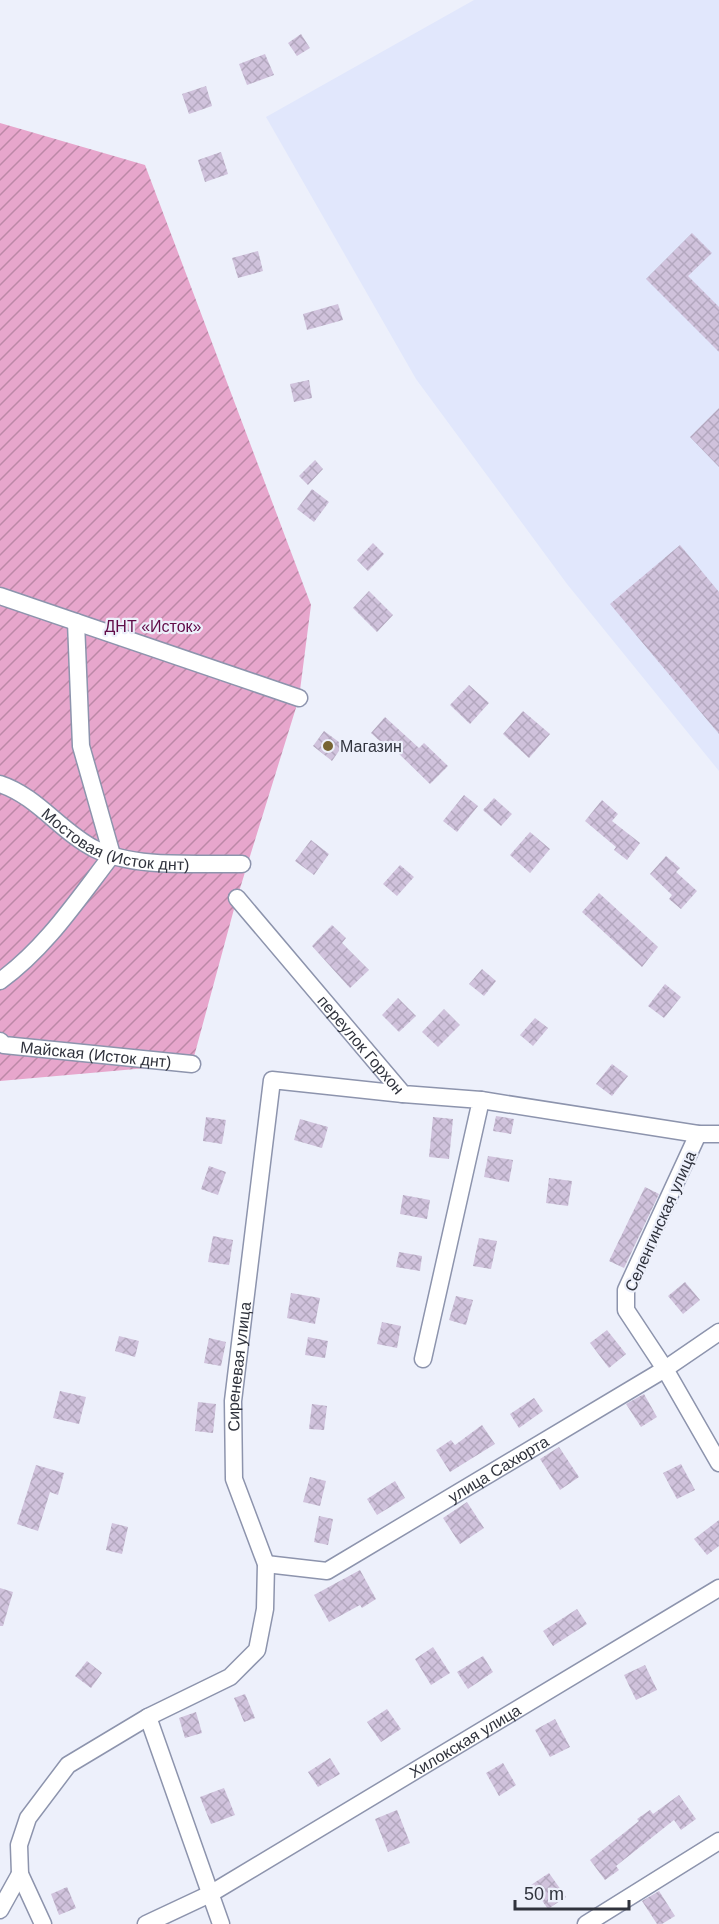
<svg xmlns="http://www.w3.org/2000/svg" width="719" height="1924" font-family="Arial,sans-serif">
<defs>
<pattern id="garden-furrows" width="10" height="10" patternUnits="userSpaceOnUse" patternTransform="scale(1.5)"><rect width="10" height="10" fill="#e7a6cc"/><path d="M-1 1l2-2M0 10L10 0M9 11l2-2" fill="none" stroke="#bc88a7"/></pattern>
<pattern id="building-cross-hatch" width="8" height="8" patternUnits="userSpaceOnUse" patternTransform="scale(1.5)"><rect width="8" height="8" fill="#d0c2dc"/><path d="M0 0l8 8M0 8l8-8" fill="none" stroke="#b3a7be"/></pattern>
</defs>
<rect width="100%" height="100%" fill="#edf0fb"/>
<path fill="#e1e7fc" d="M 474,0 L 719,0 L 719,771 L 567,584 L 416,379 L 266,117 Z"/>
<path fill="url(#garden-furrows)" d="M 0,123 L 145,165 L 311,605 L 299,698 L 237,898 L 192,1064 L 0,1081 Z"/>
<path fill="url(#building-cross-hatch)" d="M 301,34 L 310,48 L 297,56 L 288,43 Z
M 265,54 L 274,75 L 247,85 L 239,64 Z
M 206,86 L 212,106 L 189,114 L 182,94 Z
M 221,152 L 228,174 L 205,182 L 198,160 Z
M 692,233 L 712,253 L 688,276 L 719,307 L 719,352 L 646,279 Z
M 258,251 L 263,271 L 238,278 L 232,258 Z
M 338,304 L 343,320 L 307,330 L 303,314 Z
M 309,380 L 312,398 L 294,402 L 290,384 Z
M 719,408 L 719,467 L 690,437 Z
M 315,460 L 323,469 L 308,485 L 299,476 Z
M 312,489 L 329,502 L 314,522 L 297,509 Z
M 373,543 L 384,554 L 368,571 L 357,560 Z
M 680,545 L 719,592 L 719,734 L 610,604 Z
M 369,591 L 393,615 L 377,632 L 353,608 Z
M 469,685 L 489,703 L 470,724 L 450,705 Z
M 523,711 L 550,734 L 529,758 L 503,734 Z
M 385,717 L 419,748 L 424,743 L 448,766 L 430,784 L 395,750 L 393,753 L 371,733 Z
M 324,731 L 343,745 L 332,761 L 313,746 Z
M 464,795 L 478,806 L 457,832 L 443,821 Z
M 494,798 L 512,814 L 501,826 L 483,810 Z
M 602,800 L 618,814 L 612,821 L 640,843 L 627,860 L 614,850 L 616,847 L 585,821 Z
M 530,832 L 550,849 L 530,873 L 510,855 Z
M 311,840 L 329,854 L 314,875 L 295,861 Z
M 666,856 L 680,868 L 676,872 L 697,891 L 681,909 L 669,899 L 672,895 L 650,874 Z
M 400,865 L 414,877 L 397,896 L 383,884 Z
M 599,893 L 658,947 L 642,967 L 582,912 Z
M 332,925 L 346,938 L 342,943 L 369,970 L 350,988 L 312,946 Z
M 482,969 L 496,981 L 484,996 L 469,984 Z
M 665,984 L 681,997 L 664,1018 L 648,1006 Z
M 398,998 L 416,1016 L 399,1032 L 382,1015 Z
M 444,1009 L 460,1025 L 438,1047 L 422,1032 Z
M 535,1018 L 548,1028 L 533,1046 L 520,1035 Z
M 612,1064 L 628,1076 L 612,1096 L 596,1084 Z
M 496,1116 L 514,1119 L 511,1134 L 493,1131 Z
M 206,1117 L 226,1120 L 222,1144 L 203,1141 Z
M 433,1117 L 453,1119 L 449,1159 L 429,1157 Z
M 300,1119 L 328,1127 L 322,1148 L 294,1140 Z
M 488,1156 L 513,1160 L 509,1182 L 484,1177 Z
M 209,1166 L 226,1172 L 218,1195 L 201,1189 Z
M 549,1178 L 572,1181 L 568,1206 L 546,1203 Z
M 645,1187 L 659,1194 L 624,1268 L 609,1261 Z
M 403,1195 L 430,1200 L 427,1219 L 400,1214 Z
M 213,1236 L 233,1240 L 229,1265 L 208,1262 Z
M 479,1238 L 497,1241 L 491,1269 L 473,1266 Z
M 399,1252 L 422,1256 L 420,1271 L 396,1267 Z
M 685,1282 L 700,1300 L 683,1314 L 668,1296 Z
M 291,1293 L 320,1298 L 315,1324 L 287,1318 Z
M 456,1296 L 473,1300 L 466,1325 L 449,1320 Z
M 382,1322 L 401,1326 L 397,1348 L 377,1344 Z
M 607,1330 L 626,1354 L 609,1368 L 590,1343 Z
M 119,1336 L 139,1341 L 135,1357 L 115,1351 Z
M 308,1337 L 328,1341 L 325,1358 L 305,1355 Z
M 209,1338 L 226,1342 L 221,1366 L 204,1363 Z
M 60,1391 L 86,1397 L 79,1424 L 53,1418 Z
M 644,1394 L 657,1417 L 641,1427 L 626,1404 Z
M 534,1398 L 543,1411 L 519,1428 L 510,1414 Z
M 198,1402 L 216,1404 L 213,1433 L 195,1431 Z
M 312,1404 L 327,1406 L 324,1430 L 309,1429 Z
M 482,1425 L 495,1444 L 450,1472 L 436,1450 L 451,1440 L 455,1445 Z
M 559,1447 L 579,1477 L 560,1490 L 540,1459 Z
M 681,1464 L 695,1490 L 677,1499 L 663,1473 Z
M 36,1465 L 64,1473 L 58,1495 L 50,1492 L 38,1531 L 17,1524 Z
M 310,1477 L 326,1481 L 320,1506 L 303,1502 Z
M 395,1481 L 405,1498 L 377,1515 L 367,1499 Z
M 467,1502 L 484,1528 L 460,1544 L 443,1518 Z
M 319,1516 L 333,1519 L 328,1545 L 314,1542 Z
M 719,1520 L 719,1546 L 707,1555 L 694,1539 Z
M 112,1523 L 128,1527 L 122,1554 L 106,1550 Z
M 360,1570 L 376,1599 L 362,1608 L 360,1605 L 329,1622 L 314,1595 Z
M 0,1588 L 13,1592 L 3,1626 L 0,1626 Z
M 577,1609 L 587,1624 L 553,1646 L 543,1631 Z
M 433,1647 L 450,1673 L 431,1685 L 415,1659 Z
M 483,1656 L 493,1672 L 468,1689 L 457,1672 Z
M 87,1661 L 102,1673 L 91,1688 L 75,1676 Z
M 645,1665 L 657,1690 L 636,1700 L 624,1675 Z
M 245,1694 L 255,1718 L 244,1722 L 234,1698 Z
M 387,1709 L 401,1729 L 381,1742 L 367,1722 Z
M 196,1712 L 202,1733 L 185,1738 L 179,1718 Z
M 555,1719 L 570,1747 L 550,1757 L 535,1730 Z
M 330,1758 L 340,1774 L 318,1787 L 308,1772 Z
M 503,1763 L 516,1785 L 499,1796 L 486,1773 Z
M 224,1788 L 235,1815 L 211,1824 L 200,1797 Z
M 679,1795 L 696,1819 L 681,1830 L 674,1820 L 616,1866 L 619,1870 L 605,1880 L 590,1860 L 639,1821 L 637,1819 L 650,1810 L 653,1814 Z
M 397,1810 L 410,1843 L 388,1852 L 375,1819 Z
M 549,1873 L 566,1897 L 548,1909 L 531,1885 Z
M 67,1887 L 76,1908 L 59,1915 L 51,1894 Z
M 659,1891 L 675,1916 L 662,1924 L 657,1924 L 642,1901 Z"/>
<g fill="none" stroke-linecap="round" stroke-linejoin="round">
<g stroke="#8d94ad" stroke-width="19">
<g id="minor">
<path d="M 0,596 L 299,698"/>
<path id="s1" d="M 0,784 C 37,796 61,832 95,849 C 136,869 197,863 242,864"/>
<path id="s2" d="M 237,898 L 403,1094 L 481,1100 L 423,1359"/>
<path d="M 0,981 C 46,948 78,899 112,855 L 81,746 L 76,622"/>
<path id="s3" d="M 0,1041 L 4,1045 L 192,1064"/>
<path d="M 481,1100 L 698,1134 L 719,1134"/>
<path d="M 698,1134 L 626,1290 L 626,1310 L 665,1369 L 719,1463"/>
<path id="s4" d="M 266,1564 L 327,1571 L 665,1369 L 719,1332"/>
<path d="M 148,1717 L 221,1924"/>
<path d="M 0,1910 L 20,1874"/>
<path id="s5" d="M 43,1924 L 20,1874 L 19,1845 L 28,1818 L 68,1765 L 148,1717 L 230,1677 L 257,1650 L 265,1609 L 266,1564 L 234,1479 L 233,1401 L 272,1080 L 403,1094"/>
<path id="s6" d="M 146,1924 L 210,1894 L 719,1588"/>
<path d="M 586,1924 L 719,1841"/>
</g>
</g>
<use href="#minor" stroke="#fff" stroke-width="16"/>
</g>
<circle fill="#776432" stroke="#edf0fb" stroke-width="2" cx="328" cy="746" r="6"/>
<g text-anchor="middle" stroke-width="4.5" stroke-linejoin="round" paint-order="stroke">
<g font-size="16" fill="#610c48" stroke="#edf0fb">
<text x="153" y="632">ДНТ «Исток»</text>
</g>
<g font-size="16" fill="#30333d" stroke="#edf0fb" text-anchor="start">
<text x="340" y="752">Магазин</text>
</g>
<g font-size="16" fill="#30333d" stroke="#edf0fb">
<text dy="6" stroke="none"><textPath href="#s1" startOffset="132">Мостовая (Исток днт)</textPath></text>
<text dy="6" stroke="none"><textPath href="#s2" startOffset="192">переулок Горхон</textPath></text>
<text dy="6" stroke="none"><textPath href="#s3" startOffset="98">Майская (Исток днт)</textPath></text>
<text transform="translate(660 1221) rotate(-66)" y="6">Селенгинская улица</text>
<text dy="6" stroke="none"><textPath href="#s5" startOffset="692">Сиреневая улица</textPath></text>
<text dy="6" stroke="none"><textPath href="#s4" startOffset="261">улица Сахюрта</textPath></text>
<text dy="6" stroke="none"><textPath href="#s6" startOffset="368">Хилокская улица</textPath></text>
</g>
</g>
<path d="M515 1900v9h114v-9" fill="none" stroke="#30333d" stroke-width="3"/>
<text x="524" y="1900" font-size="18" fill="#30333d" stroke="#edf0fb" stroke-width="4.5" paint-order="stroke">50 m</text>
</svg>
